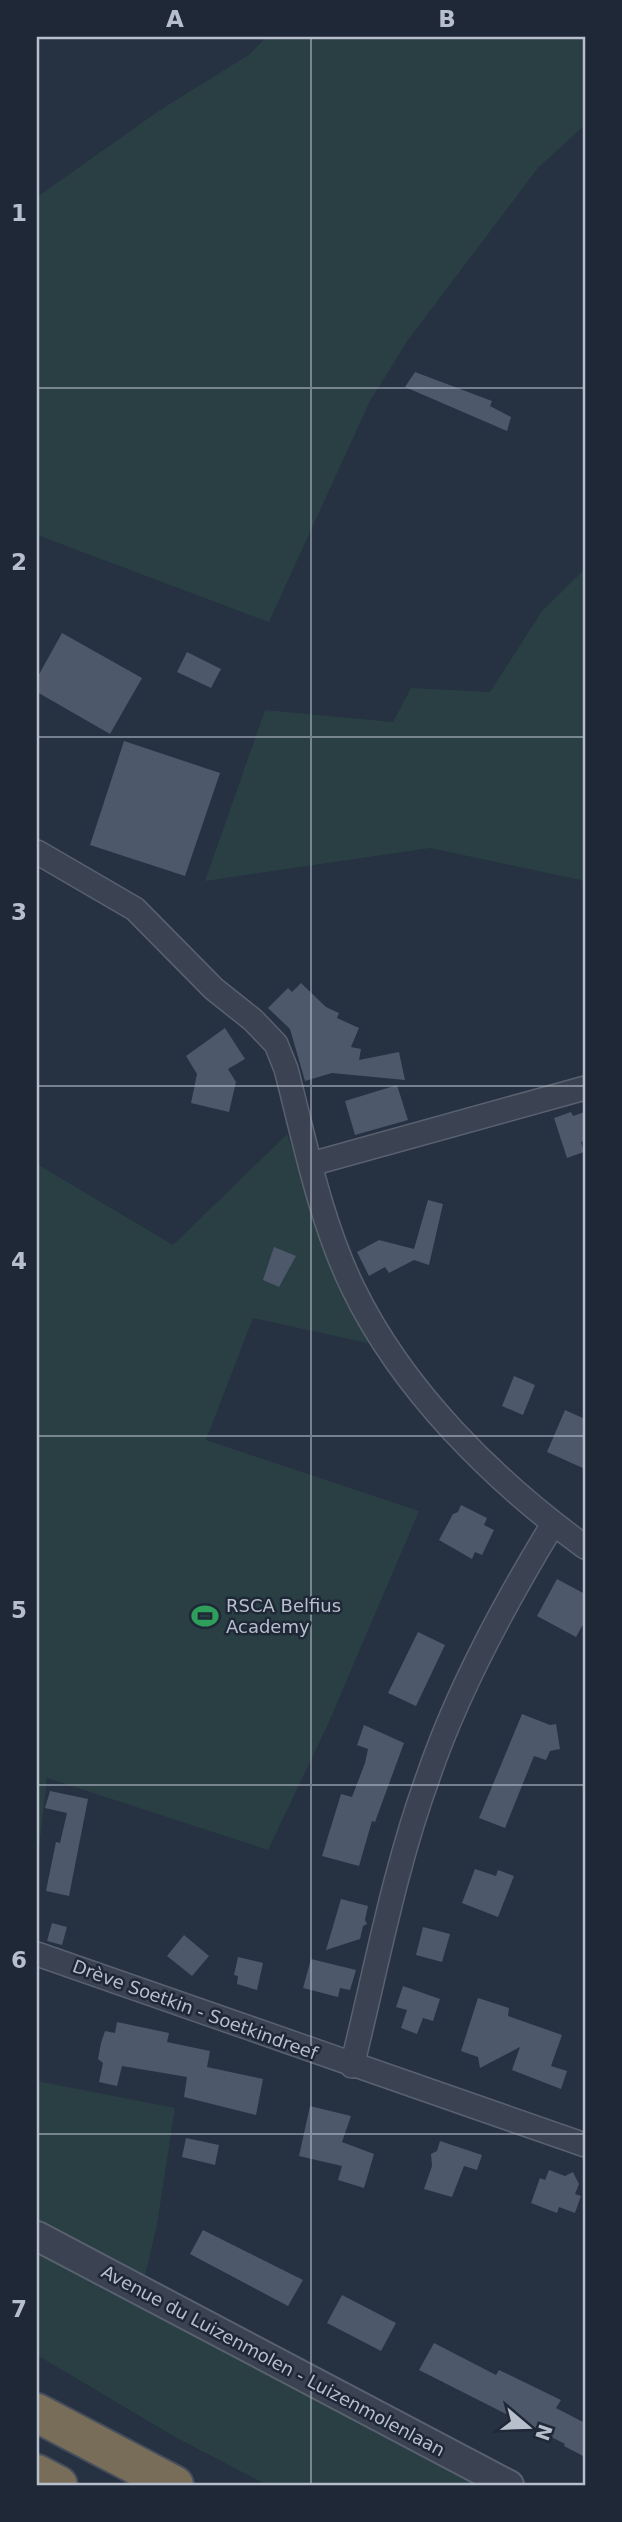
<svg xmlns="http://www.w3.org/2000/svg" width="622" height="2522" font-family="'DejaVu Sans',sans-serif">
<rect width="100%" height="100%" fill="#263142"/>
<path fill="#293f43" d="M 266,37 L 585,37 L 585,125 L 538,168 L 408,340 L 370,401 L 269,622 L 37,535 L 37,197 L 160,110 L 250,54 Z
M 585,569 L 585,881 L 430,848 L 205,881 L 265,710 L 393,722 L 411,688 L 490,692 L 542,611 Z
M 287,1134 L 336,1270 L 372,1335 L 372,1344 L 253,1318 L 206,1440 L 419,1511 L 329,1722 L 268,1850 L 47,1778 L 37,1866 L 37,1164 L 173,1245 Z
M 37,2081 L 175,2108 L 157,2225 L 139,2301 L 494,2485 L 267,2485 L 175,2437 L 37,2355 Z"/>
<path fill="#4d586b" d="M 415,372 L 492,401 L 490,406 L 511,417 L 507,431 L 405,387 Z
M 62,633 L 142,678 L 110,734 L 37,692 L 37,678 Z
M 187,652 L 221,669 L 211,688 L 177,672 Z
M 124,741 L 220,773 L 185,876 L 90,845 Z
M 301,983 L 326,1007 L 339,1013 L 337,1018 L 359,1028 L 351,1047 L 361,1049 L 359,1060 L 399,1052 L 405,1080 L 332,1073 L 305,1081 L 290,1029 L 268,1008 L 288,988 L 292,992 Z
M 225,1028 L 245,1059 L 228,1069 L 236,1082 L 229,1112 L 191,1103 L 197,1074 L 186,1056 Z
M 397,1085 L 408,1120 L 355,1135 L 345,1101 Z
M 571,1112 L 573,1116 L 585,1112 L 585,1141 L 581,1142 L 584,1152 L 567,1158 L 554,1118 Z
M 428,1200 L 443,1204 L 429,1265 L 414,1260 L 389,1273 L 385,1267 L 369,1276 L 357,1252 L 379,1240 L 414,1249 Z
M 274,1247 L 296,1256 L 279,1287 L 263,1280 Z
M 514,1376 L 535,1385 L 523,1415 L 502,1406 Z
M 565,1410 L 585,1419 L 585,1469 L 547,1452 Z
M 461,1505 L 487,1518 L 484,1525 L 494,1530 L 482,1555 L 475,1552 L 472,1559 L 439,1540 L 453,1514 L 458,1512 Z
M 557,1579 L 585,1594 L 585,1621 L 576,1637 L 537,1616 Z
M 418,1632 L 445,1645 L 416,1706 L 388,1693 Z
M 522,1714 L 550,1725 L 556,1724 L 560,1749 L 550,1751 L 546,1760 L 534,1756 L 505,1828 L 479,1818 Z
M 364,1725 L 404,1743 L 375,1822 L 372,1821 L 359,1866 L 322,1856 L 341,1794 L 352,1797 L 365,1763 L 368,1749 L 357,1745 Z
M 50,1791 L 88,1799 L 69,1896 L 46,1891 L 56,1842 L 60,1843 L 67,1813 L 45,1808 Z
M 475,1869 L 496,1876 L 498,1870 L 514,1876 L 498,1917 L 462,1903 Z
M 341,1899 L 368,1906 L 365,1920 L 367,1924 L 363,1926 L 360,1939 L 326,1950 Z
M 52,1923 L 67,1927 L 62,1945 L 47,1941 Z
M 423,1927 L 450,1934 L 442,1962 L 416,1955 Z
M 184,1935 L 209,1956 L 192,1976 L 167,1956 Z
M 238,1957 L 263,1963 L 257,1990 L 237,1984 L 238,1976 L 234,1975 Z
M 311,1959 L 356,1970 L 350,1990 L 340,1988 L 338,1997 L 303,1988 Z
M 403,1986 L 440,1999 L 433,2021 L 423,2018 L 417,2034 L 401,2028 L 407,2010 L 396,2007 Z
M 478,1998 L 509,2008 L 508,2016 L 562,2035 L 551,2066 L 567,2071 L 561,2089 L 512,2070 L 520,2047 L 480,2068 L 478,2057 L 461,2051 Z
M 117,2022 L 169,2033 L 167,2042 L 210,2051 L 207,2067 L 263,2079 L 256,2115 L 184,2097 L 187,2077 L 122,2066 L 117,2086 L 99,2082 L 103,2063 L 98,2059 L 101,2043 L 105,2031 L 115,2033 Z
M 310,2106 L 351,2116 L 342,2142 L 374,2154 L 364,2188 L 338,2180 L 342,2166 L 299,2156 Z
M 186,2138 L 219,2145 L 215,2165 L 182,2157 Z
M 440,2141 L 482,2155 L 477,2170 L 464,2166 L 452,2197 L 424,2189 L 432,2166 L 431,2154 L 437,2151 Z
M 549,2170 L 565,2176 L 573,2172 L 579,2184 L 575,2194 L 581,2196 L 575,2213 L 559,2207 L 557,2213 L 531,2203 L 540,2178 L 545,2180 Z
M 203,2230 L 303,2280 L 288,2306 L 190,2254 Z
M 342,2295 L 396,2323 L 381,2351 L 327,2323 Z
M 434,2343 L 496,2375 L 499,2370 L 561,2400 L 556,2408 L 585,2423 L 585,2457 L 564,2446 L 565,2444 L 419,2370 Z"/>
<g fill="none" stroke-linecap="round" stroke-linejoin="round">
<g stroke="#59616f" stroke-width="26">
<path id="minor" d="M 37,852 L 135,909 L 214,989 L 253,1020 L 276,1044 L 286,1069 C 305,1142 320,1220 353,1288 C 403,1391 493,1480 585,1547
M 311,1164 L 585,1088
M 37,1954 L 585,2145
M 352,2066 C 376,1970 394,1870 428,1777 C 458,1689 505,1603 553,1524"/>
</g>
<g stroke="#59616f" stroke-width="32">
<path id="tertiary" d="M 37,2236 L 509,2485"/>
</g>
<g stroke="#464e5c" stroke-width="42">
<path id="motorway" d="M 37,2413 L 174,2485
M 37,2474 L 58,2485"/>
</g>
<use href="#minor" stroke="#3b4352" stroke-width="23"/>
<use href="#tertiary" stroke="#3b4352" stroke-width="28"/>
<use href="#motorway" stroke="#786d58" stroke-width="38"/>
</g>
<path fill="none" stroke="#b8bfcc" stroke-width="2" stroke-opacity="0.55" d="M 311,37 L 311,2485M 37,388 L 585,388M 37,737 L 585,737M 37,1086 L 585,1086M 37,1436 L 585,1436M 37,1785 L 585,1785M 37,2134 L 585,2134"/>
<defs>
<g id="stadium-bare" transform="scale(2.1)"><path d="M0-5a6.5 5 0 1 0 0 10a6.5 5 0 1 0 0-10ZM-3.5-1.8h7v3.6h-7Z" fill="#2e9e5b" stroke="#1f2837" stroke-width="2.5" paint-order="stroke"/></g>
</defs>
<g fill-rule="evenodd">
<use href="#stadium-bare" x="205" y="1616"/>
</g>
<g text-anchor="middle" stroke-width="5" stroke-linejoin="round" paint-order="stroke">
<g font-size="18" fill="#b8bfcc" stroke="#1f2837" text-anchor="start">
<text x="226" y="1612">RSCA Belfius<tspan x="226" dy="21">Academy</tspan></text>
</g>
<g font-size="18" fill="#b8bfcc" stroke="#1f2837">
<text transform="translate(195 2010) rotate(20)" y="6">Drève Soetkin - Soetkindreef</text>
<text transform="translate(273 2361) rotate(28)" y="6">Avenue du Luizenmolen - Luizenmolenlaan</text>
</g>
</g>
<rect width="622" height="2522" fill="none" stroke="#1f2837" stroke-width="77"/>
<g transform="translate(528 2427) rotate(109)" stroke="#1f2837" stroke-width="5" paint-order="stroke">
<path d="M0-5L12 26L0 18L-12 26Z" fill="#b8bfcc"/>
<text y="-10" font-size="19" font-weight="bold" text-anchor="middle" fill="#b8bfcc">N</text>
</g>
<rect x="38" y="38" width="546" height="2446" fill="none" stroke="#b8bfcc" stroke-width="2.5"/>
<g font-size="23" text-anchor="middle" font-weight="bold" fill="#b8bfcc">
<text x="175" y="27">A</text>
<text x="447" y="27">B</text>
<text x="19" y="221">1</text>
<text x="19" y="570">2</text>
<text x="19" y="920">3</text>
<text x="19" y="1269">4</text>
<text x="19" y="1618">5</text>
<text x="19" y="1968">6</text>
<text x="19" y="2317">7</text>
</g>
</svg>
